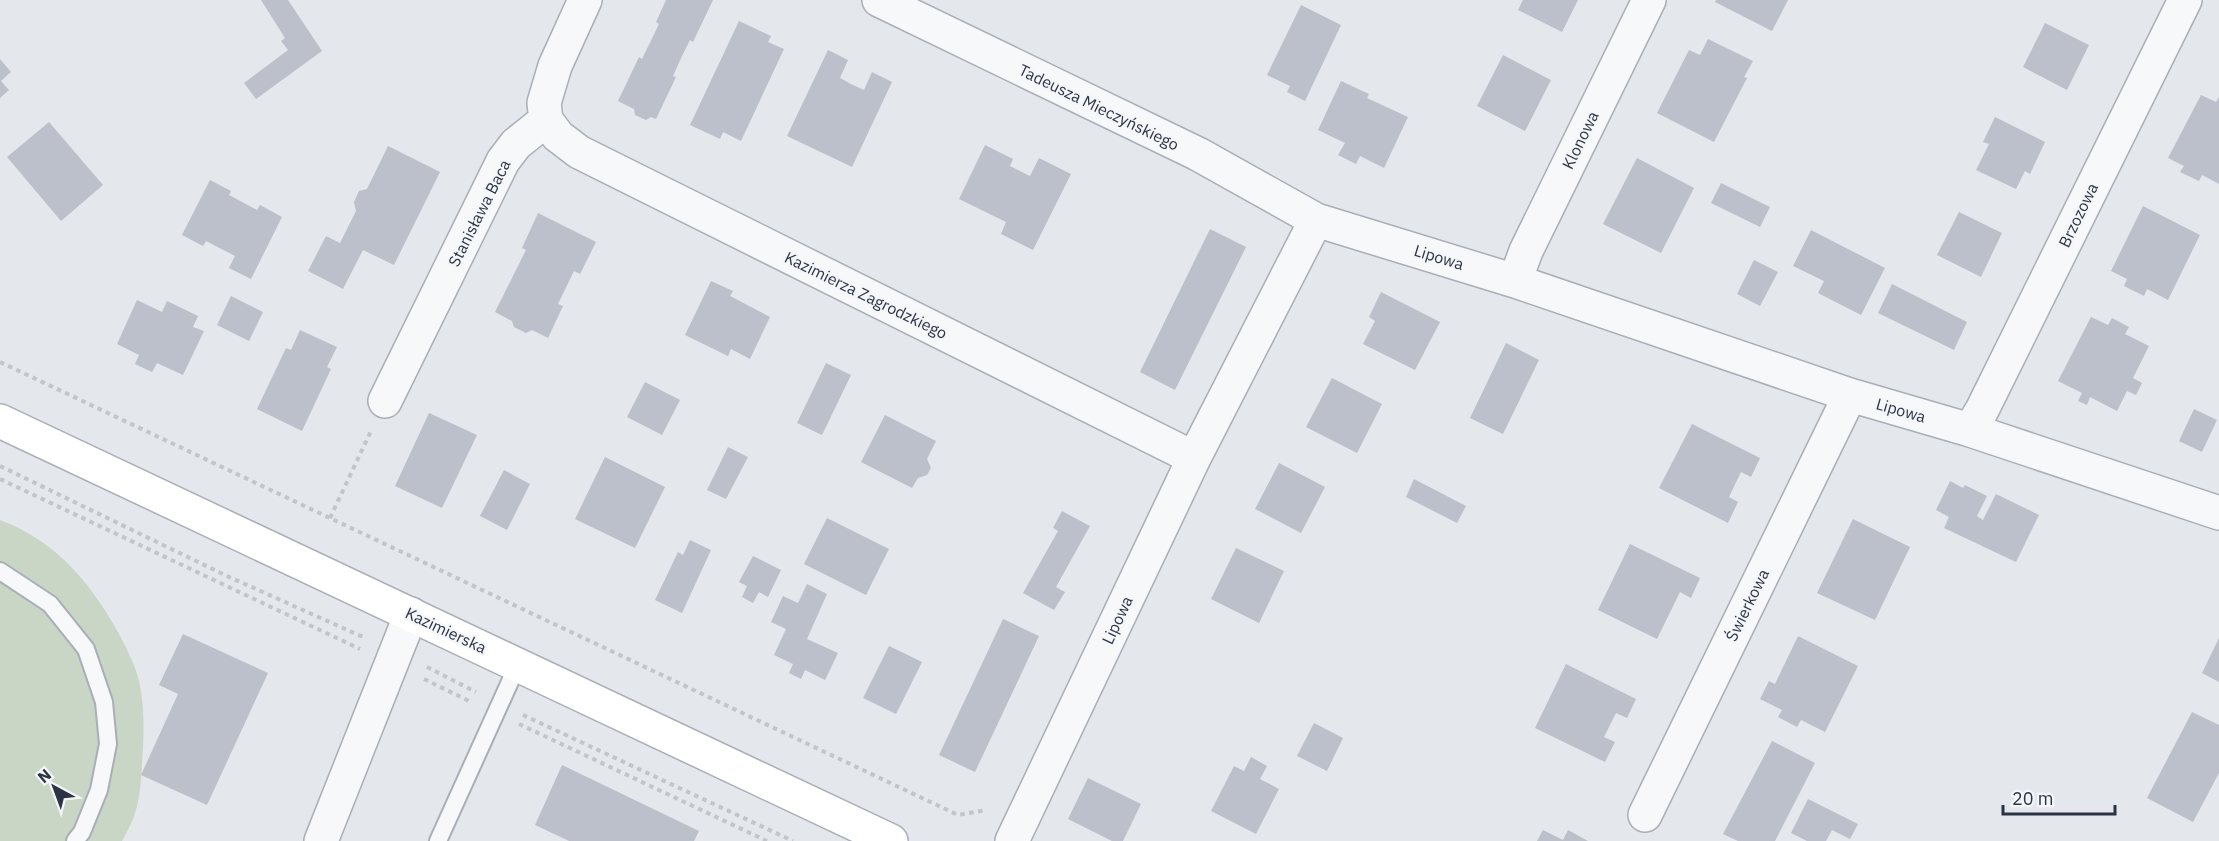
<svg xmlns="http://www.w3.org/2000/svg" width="2219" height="841" font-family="'IBM Plex Sans',sans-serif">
<rect width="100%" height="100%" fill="#e4e7ec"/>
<path fill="#c9d6c5" d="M 0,520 C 56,541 91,583 119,634 C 127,649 135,665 139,681 C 145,707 144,736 142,763 C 140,796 139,812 122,841 L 0,841 Z"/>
<path fill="#bbc0ca" d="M 261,0 L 288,0 L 322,51 L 256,99 L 244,83 L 288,50 L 281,41 L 285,38 Z
M 666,0 L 713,0 L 693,42 L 690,40 L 682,56 L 673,76 L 676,77 L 656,119 L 651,117 L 646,120 L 635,115 L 634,109 L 618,101 L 639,57 L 642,59 L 659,24 L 656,22 Z
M 1523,0 L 1578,0 L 1562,32 L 1518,10 Z
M 1716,0 L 1788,0 L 1772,31 L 1715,2 Z
M 1301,5 L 1341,25 L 1305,101 L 1287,92 L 1290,86 L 1267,75 Z
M 739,21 L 771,36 L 768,42 L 784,49 L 741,141 L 723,132 L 720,139 L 690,125 Z
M 2045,23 L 2089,45 L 2067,90 L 2023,67 Z
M 1708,39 L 1753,61 L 1744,77 L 1747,78 L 1714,142 L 1657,113 L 1689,50 L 1700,55 Z
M 828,50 L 848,60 L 840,78 L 851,84 L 864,90 L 872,72 L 892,82 L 852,167 L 787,136 Z
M 1503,55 L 1551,80 L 1525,131 L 1477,106 Z
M 0,59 L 11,72 L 1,81 L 9,90 L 0,98 Z
M 1341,81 L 1369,94 L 1367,98 L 1408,117 L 1384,168 L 1360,156 L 1356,164 L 1338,155 L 1345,143 L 1318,130 Z
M 2201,95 L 2216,102 L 2219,97 L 2219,184 L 2202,175 L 2199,181 L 2180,172 L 2184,166 L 2168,158 Z
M 1995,117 L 2045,142 L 2030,174 L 2025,171 L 2016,189 L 1976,170 L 1989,144 L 1983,142 Z
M 49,122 L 103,185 L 61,221 L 7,157 Z
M 985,145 L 1013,159 L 1010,166 L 1030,176 L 1039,158 L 1071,174 L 1033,250 L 1001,234 L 1006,222 L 959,199 Z
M 388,146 L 440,172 L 394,265 L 363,250 L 343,289 L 308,271 L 326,236 L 340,243 L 356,211 L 354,202 L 359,191 L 367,189 Z
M 1637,158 L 1694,188 L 1661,253 L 1603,224 Z
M 210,180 L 231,191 L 229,195 L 257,210 L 260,205 L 282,217 L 251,279 L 229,268 L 235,256 L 206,241 L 203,246 L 182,235 Z
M 1721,183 L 1770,207 L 1760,227 L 1711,203 Z
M 2143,206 L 2200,235 L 2168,300 L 2147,289 L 2144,296 L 2124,286 L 2127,279 L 2111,271 Z
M 1959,212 L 2002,233 L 1981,277 L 1937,255 Z
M 538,213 L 596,242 L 580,274 L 574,271 L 558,304 L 563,306 L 548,338 L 532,330 L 526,333 L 514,327 L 512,321 L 495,312 L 526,250 L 522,248 Z
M 1210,229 L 1246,247 L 1175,390 L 1140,372 Z
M 1811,230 L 1885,268 L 1861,315 L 1818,293 L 1824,281 L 1793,266 Z
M 1754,260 L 1778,272 L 1760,306 L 1737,294 Z
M 711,281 L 733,291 L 730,296 L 770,317 L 750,359 L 731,349 L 728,356 L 685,335 Z
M 1892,284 L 1967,322 L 1954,350 L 1878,313 Z
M 1381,292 L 1440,322 L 1415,370 L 1363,344 L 1375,321 L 1369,317 Z
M 231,296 L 263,312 L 249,341 L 217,325 Z
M 137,300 L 162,312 L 167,301 L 198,316 L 193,327 L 204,331 L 183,375 L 157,363 L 152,372 L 135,364 L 139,355 L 117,344 Z
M 2091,317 L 2108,325 L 2112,318 L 2129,327 L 2125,334 L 2149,346 L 2133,378 L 2142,383 L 2136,395 L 2127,391 L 2117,411 L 2090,397 L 2087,405 L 2078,401 L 2082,393 L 2058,381 Z
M 300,330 L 337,347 L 327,367 L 331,369 L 302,431 L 257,409 L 286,348 L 291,350 Z
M 1506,343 L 1539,360 L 1503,434 L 1470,418 Z
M 826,363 L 851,375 L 822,435 L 797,423 Z
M 1332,378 L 1382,404 L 1357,453 L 1306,427 Z
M 645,382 L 680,400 L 662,435 L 627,417 Z
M 2194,409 L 2217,420 L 2202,452 L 2179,441 Z
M 429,413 L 477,435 L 442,508 L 395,486 Z
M 885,415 L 936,441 L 927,459 L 931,468 L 927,475 L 918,478 L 912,488 L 861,462 Z
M 1692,424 L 1760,458 L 1751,477 L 1741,472 L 1729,497 L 1738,502 L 1728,523 L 1659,488 Z
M 728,447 L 748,457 L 726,499 L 707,490 Z
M 605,457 L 665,487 L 635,548 L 575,519 Z
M 1279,463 L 1325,487 L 1301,533 L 1255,509 Z
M 504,470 L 530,484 L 507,530 L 480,516 Z
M 1414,479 L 1466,506 L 1457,523 L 1406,497 Z
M 1950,481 L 1963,488 L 1965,485 L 1987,496 L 1977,516 L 1983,520 L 1996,494 L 2039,515 L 2016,562 L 1944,528 L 1949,517 L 1936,510 Z
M 1062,511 L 1090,526 L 1056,587 L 1065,592 L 1054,610 L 1023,593 L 1058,531 L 1053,528 Z
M 827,518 L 889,549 L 866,595 L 804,564 Z
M 1853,519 L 1910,547 L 1875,620 L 1817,593 Z
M 690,540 L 711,550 L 682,613 L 655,600 L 678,552 L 683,555 Z
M 1630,544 L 1700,578 L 1691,598 L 1680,592 L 1657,639 L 1598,610 Z
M 1236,548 L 1284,571 L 1259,623 L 1211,599 Z
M 753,556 L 781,570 L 768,597 L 759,592 L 753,603 L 742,597 L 747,586 L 739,582 Z
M 807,584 L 827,594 L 807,639 L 838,653 L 825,680 L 805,670 L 801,679 L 789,673 L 793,664 L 774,655 L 786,629 L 771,622 L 783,596 L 798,603 Z
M 1003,619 L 1039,636 L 975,772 L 939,755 Z
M 183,634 L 268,673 L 207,805 L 141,775 L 178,694 L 159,685 Z
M 1798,636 L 1858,666 L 1825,732 L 1801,720 L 1797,727 L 1778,717 L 1782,710 L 1760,699 L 1769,681 L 1775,684 Z
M 2219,638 L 2219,682 L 2202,673 Z
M 889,646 L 922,662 L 896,714 L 863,698 Z
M 1566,664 L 1636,699 L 1627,718 L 1616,713 L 1604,737 L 1615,742 L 1605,762 L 1535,728 Z
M 2192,712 L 2219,725 L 2219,773 L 2193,822 L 2147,798 Z
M 1314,723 L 1343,738 L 1327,771 L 1297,756 Z
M 1772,741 L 1815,763 L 1775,841 L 1738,841 L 1723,834 Z
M 1251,757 L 1267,766 L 1260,779 L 1279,789 L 1256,834 L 1211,811 L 1234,766 L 1244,771 Z
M 562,765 L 699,831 L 694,841 L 569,841 L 535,825 Z
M 1088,778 L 1141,804 L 1123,841 L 1112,841 L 1068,819 Z
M 1808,799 L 1858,824 L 1850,839 L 1832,830 L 1826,841 L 1807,841 L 1791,833 Z
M 1543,830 L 1563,840 L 1568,830 L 1588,841 L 1537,841 Z"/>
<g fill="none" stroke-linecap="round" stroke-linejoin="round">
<g stroke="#a9aeb7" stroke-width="20">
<path id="service" d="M 0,571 L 50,604 L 86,649 L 104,702 L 108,744 L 99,790 L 82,832 L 75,841
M 438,841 L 518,664"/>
</g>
<g stroke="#a9aeb7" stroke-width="36">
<path id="minor" d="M 879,0 L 1198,154 L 1316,220
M 546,120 L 558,136 L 579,152 L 1194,458
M 1515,281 L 1526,251 L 1649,0
M 385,401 L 503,161 L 516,144 L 546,120 L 544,103 L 555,66 L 585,0
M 1970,430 L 1982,410 L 2185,0
M 1645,815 L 1850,395
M 321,841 L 411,614
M 1012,841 L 1194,458 L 1316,220 L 1515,281 L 1850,395 L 1970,430 L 2219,513"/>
</g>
<g stroke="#a9aeb7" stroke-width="36">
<path id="secondary" d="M 0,421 L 891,841"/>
</g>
<path stroke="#c2c5cb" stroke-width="4" stroke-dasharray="4.5 4.5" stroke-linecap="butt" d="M 0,362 L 958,815 L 986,810
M 0,466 L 227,576 L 363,637
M 0,479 L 360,649
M 330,518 L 371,431
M 427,667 L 476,692
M 424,679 L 471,702
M 523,715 L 793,841
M 519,724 L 767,841"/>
<use href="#service" stroke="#f7f8fa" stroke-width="16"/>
<use href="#minor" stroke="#f7f8fa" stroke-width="33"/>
<use href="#secondary" stroke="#fff" stroke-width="33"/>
</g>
<g text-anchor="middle" stroke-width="4.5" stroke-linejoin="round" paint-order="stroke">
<g font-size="16" fill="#2b3445" stroke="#f4f6f9">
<text transform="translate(1099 107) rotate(26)" y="6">Tadeusza Mieczyńskiego</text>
<text transform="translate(1580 140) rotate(-64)" y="6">Klonowa</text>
<text transform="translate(479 213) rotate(-63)" y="6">Stanisława Baca</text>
<text transform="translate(2078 215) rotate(-64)" y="6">Brzozowa</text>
<text transform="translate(1439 257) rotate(17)" y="6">Lipowa</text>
<text transform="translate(866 295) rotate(26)" y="6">Kazimierza Zagrodzkiego</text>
<text transform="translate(1901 410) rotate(16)" y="6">Lipowa</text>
<text transform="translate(1747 605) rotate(-64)" y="6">Świerkowa</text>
<text transform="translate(1117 620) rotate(-65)" y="6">Lipowa</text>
<text transform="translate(446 630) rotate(25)" y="6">Kazimierska</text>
</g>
</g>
<g transform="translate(54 787) rotate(319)" stroke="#f4f6f9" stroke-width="4.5" paint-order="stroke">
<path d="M0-4.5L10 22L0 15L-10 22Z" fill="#2b3445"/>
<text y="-9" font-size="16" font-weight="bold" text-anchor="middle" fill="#2b3445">N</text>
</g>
<path d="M2003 805v9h112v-9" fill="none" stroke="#2b3445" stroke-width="3"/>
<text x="2012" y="805" font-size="18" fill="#2b3445" stroke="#f4f6f9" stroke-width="4.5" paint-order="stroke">20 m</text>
</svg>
